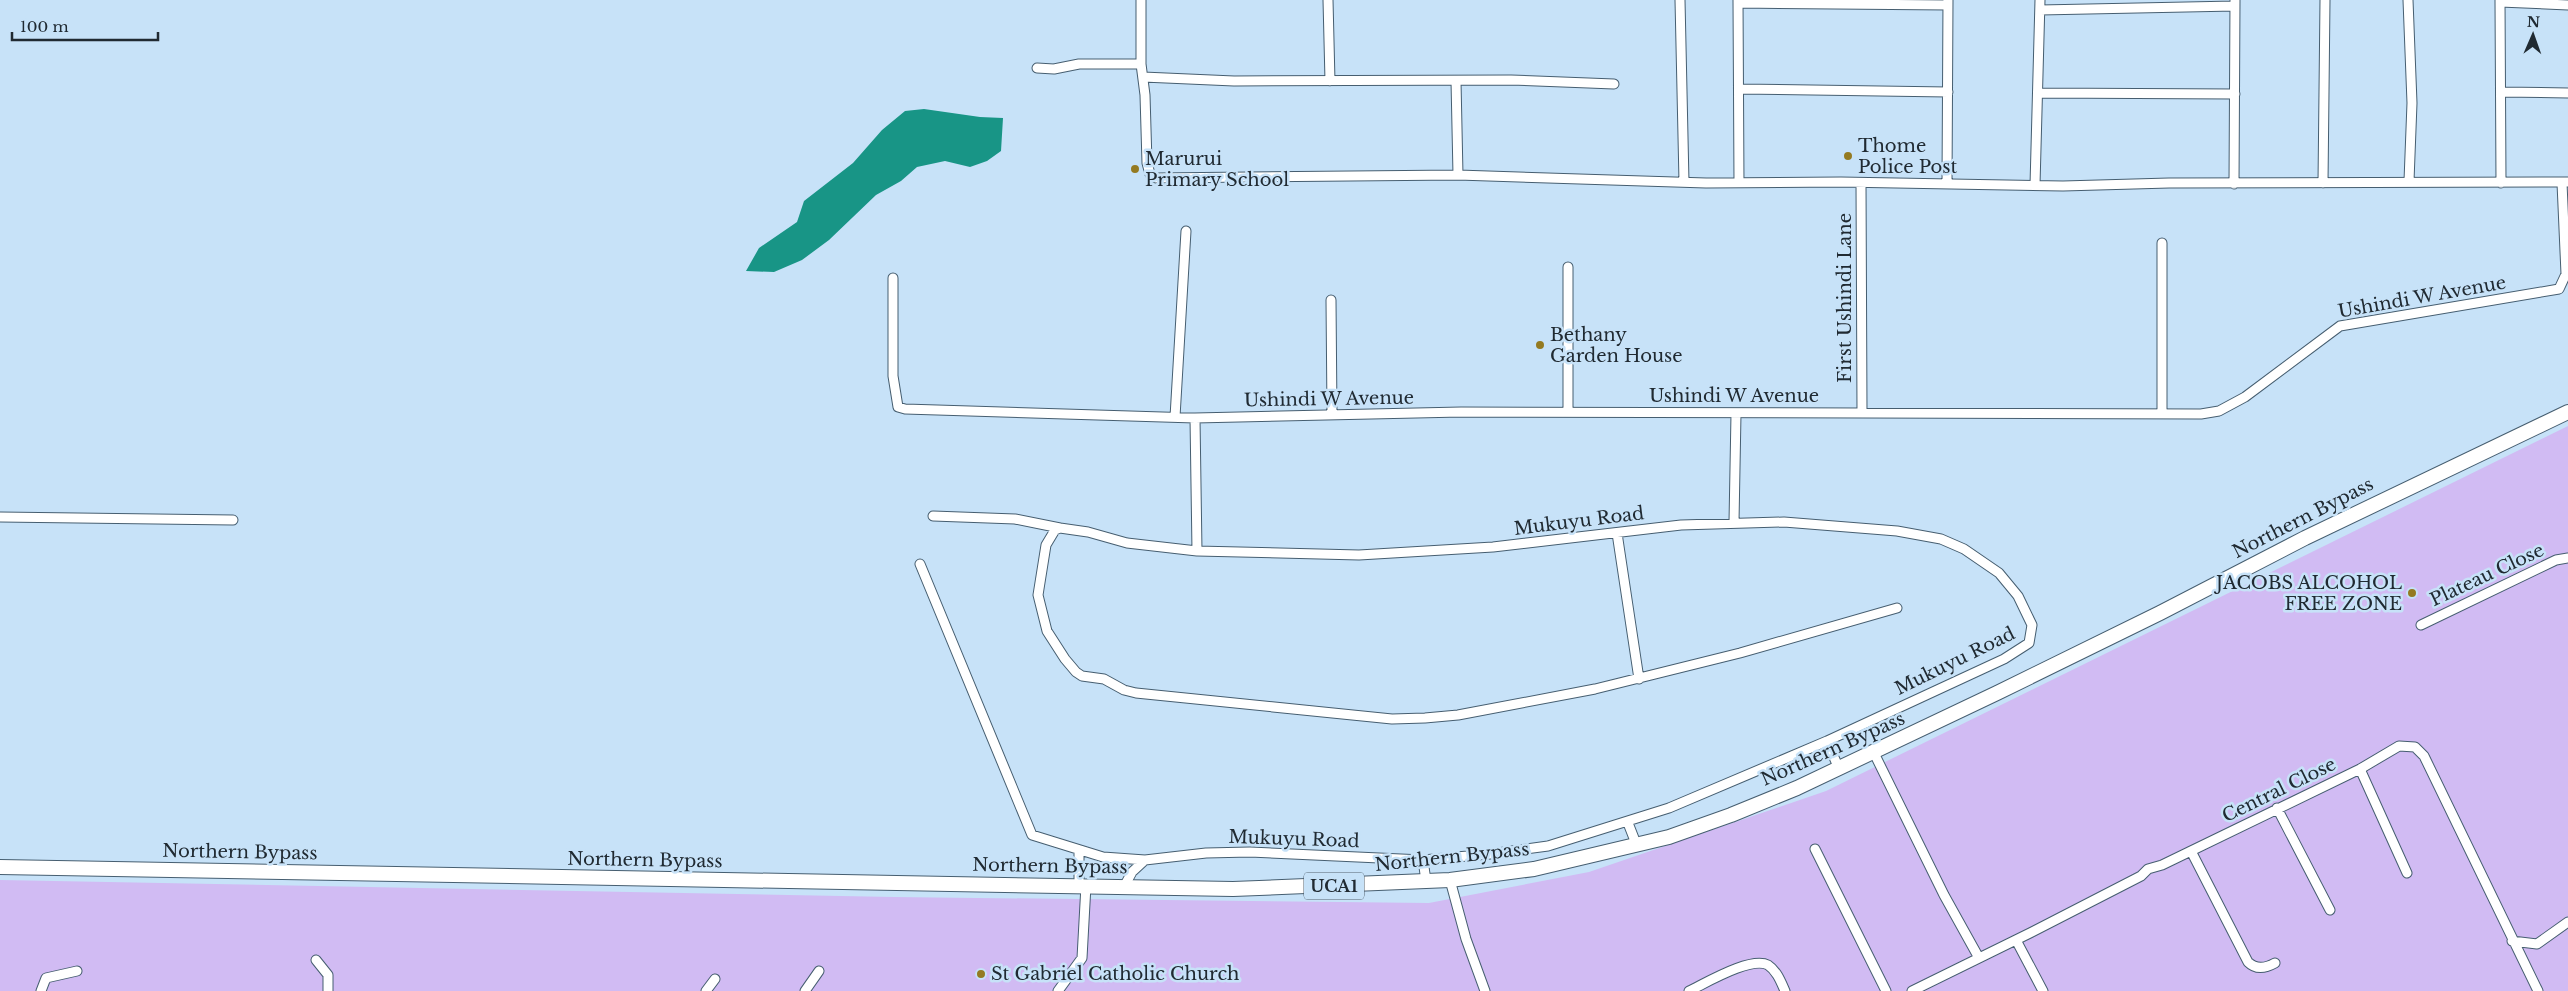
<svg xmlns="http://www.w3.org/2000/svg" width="2568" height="991" font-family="'Libre Baskerville',serif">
<rect width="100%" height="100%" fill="#c7e2f8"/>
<path fill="#d1bbf3" d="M 2568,426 L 2568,991 L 0,991 L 0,880 L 894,897 L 1429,903 L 1589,872 L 1826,791 Z"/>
<path fill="#189586" d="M 924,109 L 980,117 L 1003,118 L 1001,151 L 987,161 L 970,167 L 945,161 L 917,167 L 901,181 L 876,195 L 829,240 L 802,260 L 774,272 L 746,271 L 759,248 L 797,222 L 804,201 L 853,163 L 882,130 L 905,111 Z"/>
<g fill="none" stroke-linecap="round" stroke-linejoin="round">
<g stroke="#465e70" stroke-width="11">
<path id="minor" d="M 1141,0 L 1141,64 L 1145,95 L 1147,163 L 1150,174 L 1156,178 L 1458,175 L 1706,183 L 1841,182 L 2063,186 L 2169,183 L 2568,182
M 1328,0 L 1330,81
M 1680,0 L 1684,182
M 1738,0 L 1739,183
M 2408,0 L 2412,103 L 2409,181
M 2500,0 L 2501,183
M 2500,2 L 2568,5
M 1738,3 L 1948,5
M 2040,10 L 2235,6
M 1037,68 L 1054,69 L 1079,64 L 1141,64
M 1143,77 L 1234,81 L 1511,80 L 1614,84
M 1456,81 L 1458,175
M 1739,89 L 1948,92
M 2501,92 L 2568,93
M 2038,93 L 2235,94
M 1861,183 L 1862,412
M 2323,183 L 2325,0
M 1947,184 L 1948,0
M 2234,184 L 2235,0
M 2035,185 L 2040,0
M 893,278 L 893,376 L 898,407 L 905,409 L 1195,418 L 1461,412 L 2201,414 L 2219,411 L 2245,397 L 2340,326 L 2559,289 L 2566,274 L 2562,183
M 1331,300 L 1332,414
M 1568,412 L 1568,267
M 2162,413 L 2162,243
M 1175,417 L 1186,231
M 1195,418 L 1197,551
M 933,516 L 1015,519 L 1060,528
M 0,517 L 233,520
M 1734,522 L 1736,414
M 1617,533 L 1639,679
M 920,564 L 1032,835 L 1103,857 L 1145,860
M 2421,625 L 2556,560 L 2568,558
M 1827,741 L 1839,769
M 1874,753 L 1944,895 L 1979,958
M 2360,769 L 2407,873
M 2277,808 L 2330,910
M 1628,823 L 1637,846
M 1815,849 L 1886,991
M 2191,851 L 2248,962 C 2256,970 2266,968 2275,963
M 1423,860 L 1426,881
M 1450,880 L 1466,939 L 1485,991
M 1079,885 L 1079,850
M 1125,885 L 1132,872 L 1145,860 L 1206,853 L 1250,852 L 1423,860 L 1490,854 L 1548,846 L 1669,808 L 1827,741 L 2004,659 L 2029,643 L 2032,625 L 2018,596 L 1999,573 L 1964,549 L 1941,539 L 1897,531 L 1784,522 L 1681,525 L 1493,547 L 1359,555 L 1197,551 L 1127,543 L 1088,532 L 1060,528 L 1055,530 L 1046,545 L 1038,595 L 1047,631 L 1065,659 L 1076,672 L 1082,676 L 1104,679 L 1124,690 L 1136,693 L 1392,719 L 1425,718 L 1458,715 L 1595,689 L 1740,653 L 1897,608
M 2016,940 L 2043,991
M 2512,941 L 2537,944 L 2568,922
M 316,960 L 328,975 L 328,991
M 41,991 L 46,978 L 77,971
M 706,991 L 715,979
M 805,991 L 819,971
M 1058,991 L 1082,958 L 1086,885
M 1689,991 C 1706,983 1751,956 1768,965 C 1777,971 1781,982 1785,991
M 1912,991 L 2030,933 L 2141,876 L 2148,869 L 2162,865 L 2360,769 L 2399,746 L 2415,747 L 2424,756 L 2538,991"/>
</g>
<g stroke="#465e70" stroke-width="16">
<path id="primary" d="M 0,867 L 1233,889 L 1450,880 L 1534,869 L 1669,837 L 1731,815 L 1797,788 L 1997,693 L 2160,613 L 2305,538 L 2568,412"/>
</g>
<use href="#minor" stroke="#fff" stroke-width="9"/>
<use href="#primary" stroke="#fff" stroke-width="14"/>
</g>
<g fill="#947a21" stroke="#c7e2f8" stroke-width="2">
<circle cx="1848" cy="156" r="5"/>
<circle cx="1135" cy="169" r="5"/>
<circle cx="1540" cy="345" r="5"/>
<circle cx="2412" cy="593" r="5"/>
<circle cx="981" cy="974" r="5"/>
</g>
<g text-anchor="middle" stroke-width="5" stroke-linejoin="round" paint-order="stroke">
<rect fill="#c7e2f8" stroke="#52616d" stroke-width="1" x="1304" y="872.5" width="60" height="27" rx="4"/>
<g font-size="16" font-weight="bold" fill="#202a32">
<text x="1334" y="892">UCA1</text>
</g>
<g font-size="18" fill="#202a32" stroke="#c7e2f8" text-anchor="start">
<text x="1858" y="152">Thome<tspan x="1858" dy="21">Police Post</tspan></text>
<text x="1145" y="165">Marurui<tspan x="1145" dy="21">Primary School</tspan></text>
<text x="1550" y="341">Bethany<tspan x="1550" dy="21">Garden House</tspan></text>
<text x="2402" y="589" text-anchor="end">JACOBS ALCOHOL<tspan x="2402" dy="21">FREE ZONE</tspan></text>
<text x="991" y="980">St Gabriel Catholic Church</text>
</g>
<g font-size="18" fill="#202a32" stroke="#c7e2f8">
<text transform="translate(2422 297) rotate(-10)" y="6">Ushindi W Avenue</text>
<text transform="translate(1845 298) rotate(-90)" y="6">First Ushindi Lane</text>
<text x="1734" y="402">Ushindi W Avenue</text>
<text transform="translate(1329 399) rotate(-1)" y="6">Ushindi W Avenue</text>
<text transform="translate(2303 518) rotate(-27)" y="6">Northern Bypass</text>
<text transform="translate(1579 521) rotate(-7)" y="6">Mukuyu Road</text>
<text transform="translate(2487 575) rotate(-25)" y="6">Plateau Close</text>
<text transform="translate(1955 661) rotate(-26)" y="6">Mukuyu Road</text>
<text transform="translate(1833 749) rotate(-24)" y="6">Northern Bypass</text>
<text transform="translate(2279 790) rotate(-26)" y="6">Central Close</text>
<text transform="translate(1294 839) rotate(2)" y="6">Mukuyu Road</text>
<text transform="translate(240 852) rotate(1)" y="6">Northern Bypass</text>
<text transform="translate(1452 857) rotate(-6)" y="6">Northern Bypass</text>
<text transform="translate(645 860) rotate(1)" y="6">Northern Bypass</text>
<text transform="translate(1050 866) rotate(1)" y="6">Northern Bypass</text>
</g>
</g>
<g transform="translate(2533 35) rotate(2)" stroke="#c7e2f8" stroke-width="4" paint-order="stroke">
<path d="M0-4L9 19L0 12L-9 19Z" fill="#202a32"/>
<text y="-8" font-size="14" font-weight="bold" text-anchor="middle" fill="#202a32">N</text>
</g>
<path d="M12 32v8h146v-8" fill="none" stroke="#202a32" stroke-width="2.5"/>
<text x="20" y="32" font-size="15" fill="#202a32" stroke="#c7e2f8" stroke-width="4" paint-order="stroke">100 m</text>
</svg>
